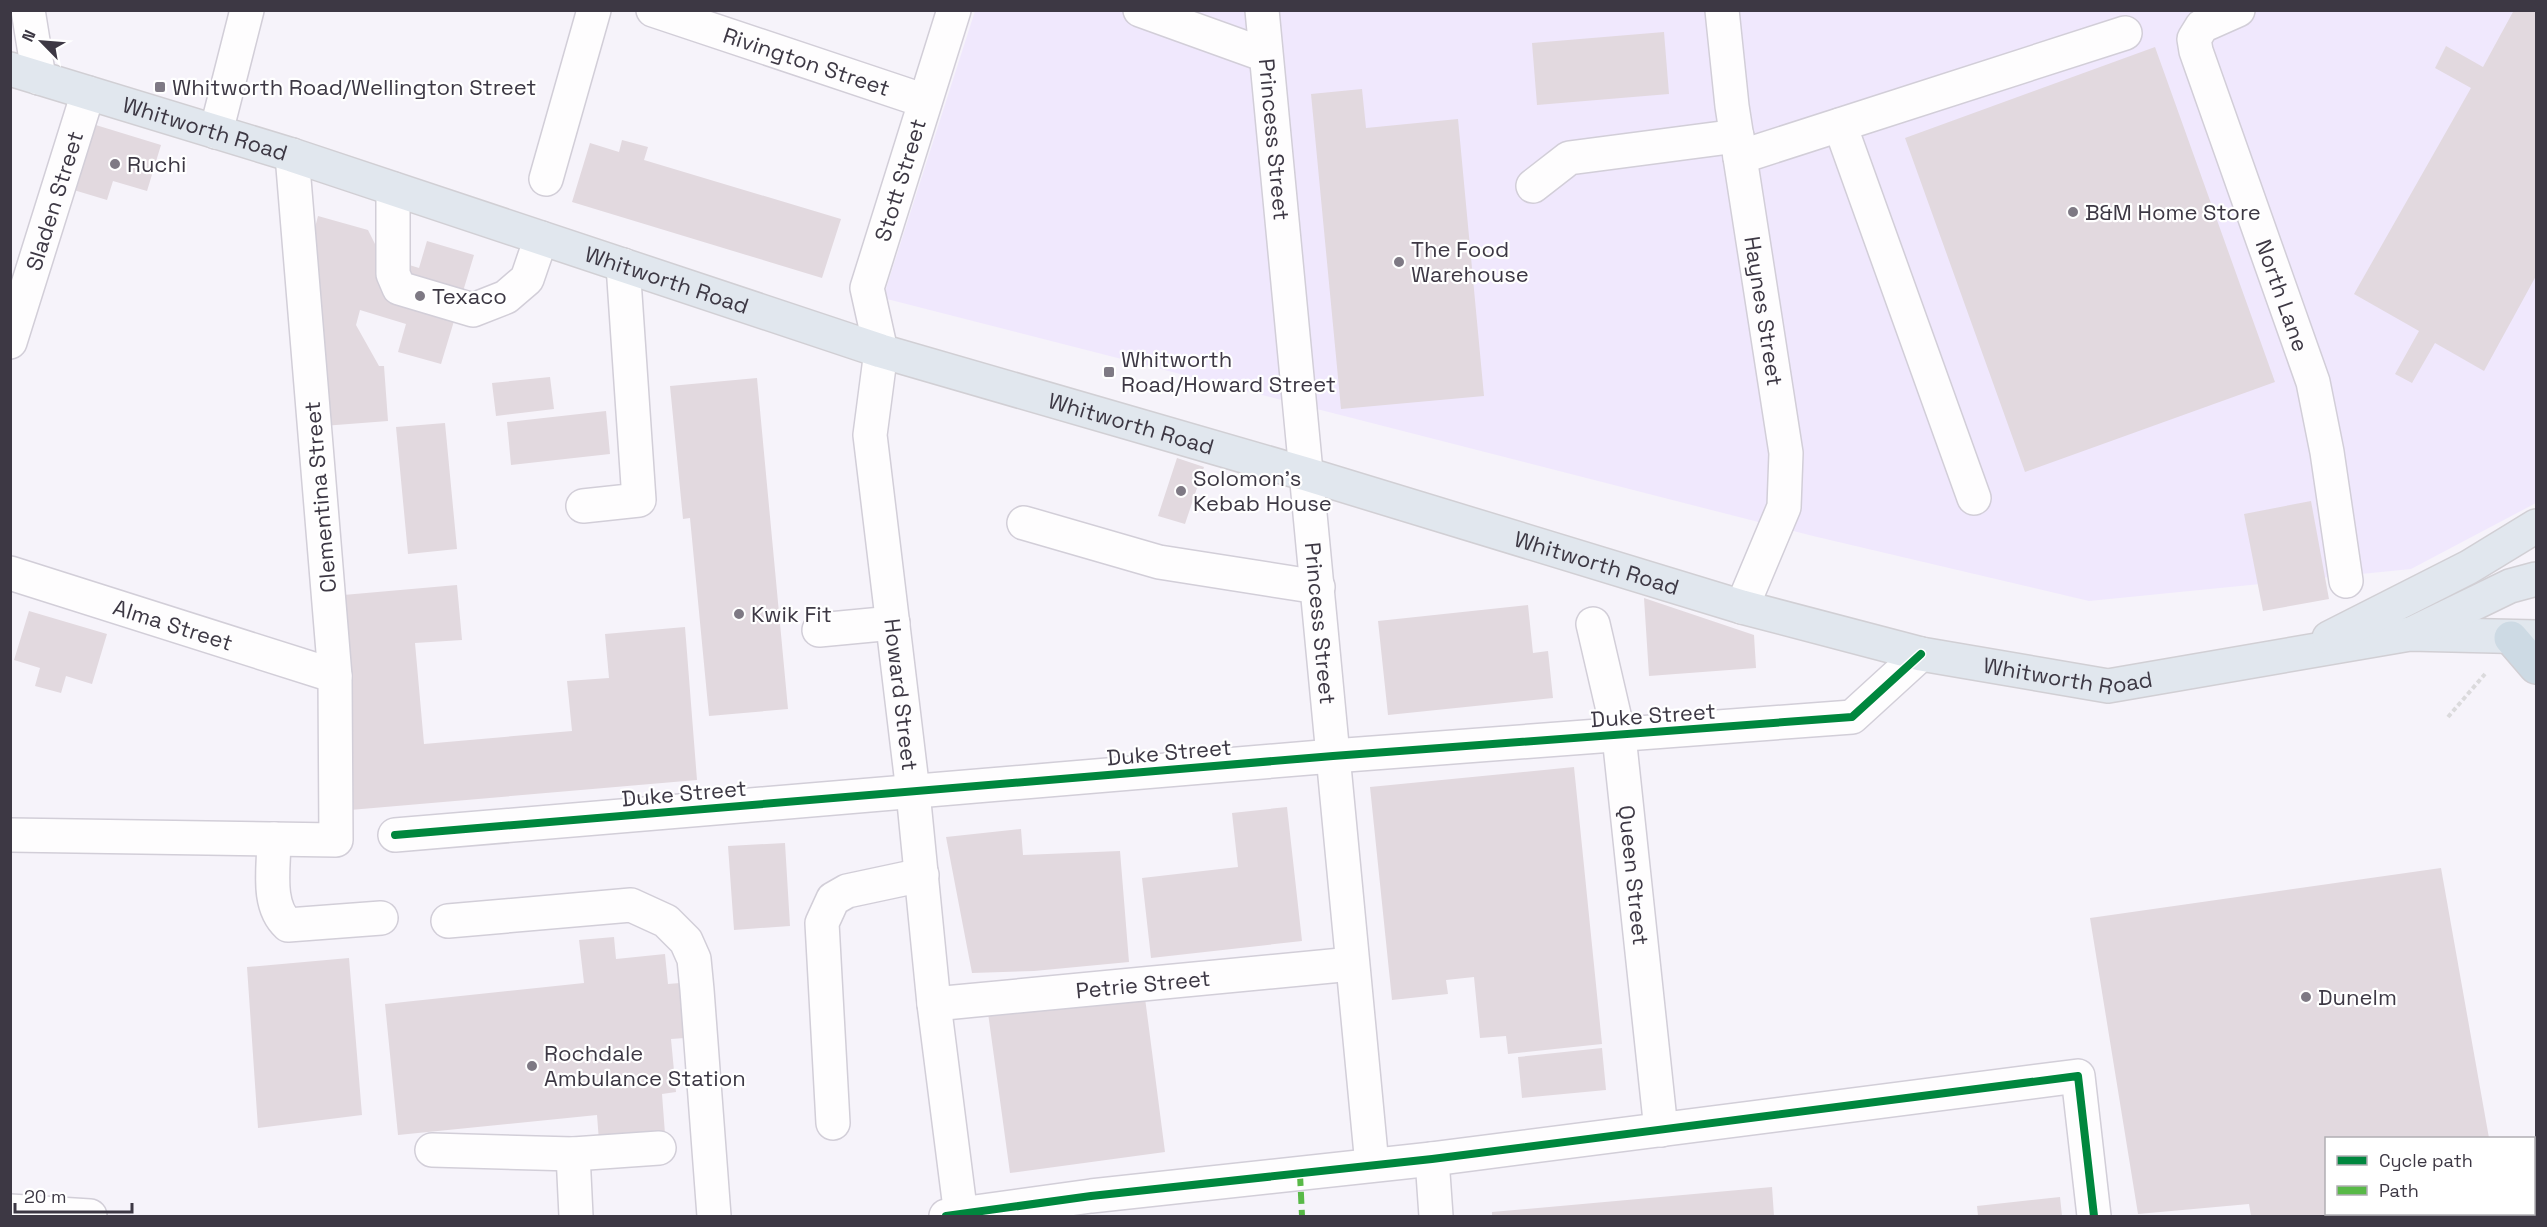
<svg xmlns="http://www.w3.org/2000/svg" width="2547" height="1227" font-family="'Space Grotesk',sans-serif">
<rect width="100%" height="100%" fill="#f6f3fa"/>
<path fill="#f0e8fd" d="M 975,11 L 2536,11 L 2536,503 L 2411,569 L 2089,601 L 1813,536 L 883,298 Z"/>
<path fill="#e2d9df" d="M 2514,10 L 2536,10 L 2536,276 L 2484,371 L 2435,343 L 2412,383 L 2395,374 L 2419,331 L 2354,294 L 2471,88 L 2435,68 L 2446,46 L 2483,67 Z
M 1664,32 L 1669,94 L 1537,105 L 1532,43 Z
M 2155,47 L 2275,382 L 2025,472 L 1905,138 Z
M 1362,89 L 1366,128 L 1458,119 L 1484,396 L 1341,409 L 1311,94 Z
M 86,122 L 161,145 L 147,191 L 113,181 L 107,200 L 67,188 Z
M 622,140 L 648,147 L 644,160 L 841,219 L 822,278 L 572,202 L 590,143 L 619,152 Z
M 318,216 L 368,230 L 378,250 L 377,255 L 419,268 L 427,241 L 474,255 L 441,364 L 398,352 L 406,324 L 360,310 L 356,325 L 379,366 L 384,366 L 388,421 L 323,426 L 313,235 Z
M 550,377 L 554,409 L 496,416 L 492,383 Z
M 757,378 L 788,709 L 709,716 L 690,518 L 683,519 L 670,386 Z
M 606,411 L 610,454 L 511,465 L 507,422 Z
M 445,423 L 457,549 L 408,554 L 396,427 Z
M 1177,458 L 1204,467 L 1185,524 L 1158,516 Z
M 2311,501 L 2329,599 L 2263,611 L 2244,514 Z
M 457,585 L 462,640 L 415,643 L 424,744 L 572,731 L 567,681 L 609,678 L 605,634 L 685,627 L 697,780 L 350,810 L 332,596 Z
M 1644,598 L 1754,635 L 1756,668 L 1649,676 Z
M 1528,605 L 1533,653 L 1548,651 L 1553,698 L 1388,715 L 1378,621 Z
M 29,611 L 107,634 L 92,684 L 66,676 L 61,693 L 35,686 L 40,668 L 14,660 Z
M 1574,767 L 1602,1044 L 1508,1054 L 1506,1036 L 1480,1038 L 1474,977 L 1446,980 L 1448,994 L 1392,1000 L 1370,787 Z
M 1287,807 L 1302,941 L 1151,958 L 1142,878 L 1238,867 L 1232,813 Z
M 1021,829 L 1023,855 L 1120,851 L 1129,962 L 1034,971 L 972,973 L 946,837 Z
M 785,843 L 790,926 L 734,930 L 728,846 Z
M 2441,868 L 2489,1138 L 2326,1138 L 2326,1214 L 2502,1214 L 2503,1216 L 2251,1216 L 2249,1204 L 2138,1214 L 2090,918 Z
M 614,937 L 616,959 L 665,954 L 668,984 L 680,983 L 685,1038 L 671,1039 L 676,1092 L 662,1094 L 665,1134 L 599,1141 L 597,1115 L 398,1135 L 385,1004 L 584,983 L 579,940 Z
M 349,958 L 362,1115 L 258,1128 L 247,967 Z
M 1145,998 L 1165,1152 L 1010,1173 L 988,1013 Z
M 1602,1048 L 1606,1090 L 1522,1098 L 1518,1057 Z
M 1772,1187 L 1774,1216 L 1492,1216 L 1492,1212 Z
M 2060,1197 L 2062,1216 L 1978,1216 L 1977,1206 Z"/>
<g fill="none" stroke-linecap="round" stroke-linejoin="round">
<g stroke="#d2ced8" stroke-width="36">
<g id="minor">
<path d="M 28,10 L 39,78"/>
<path id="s1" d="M 653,10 L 925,101"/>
<path id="s2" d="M 954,10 L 867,288 L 881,351 L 870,435 L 913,792 L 934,1004 L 961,1216"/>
<path d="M 1140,10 L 1265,55"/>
<path id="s3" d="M 1262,10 L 1372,1165"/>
<path id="s4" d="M 1722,10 L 1732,106 L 1786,453 L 1784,507 L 1742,607"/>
<path id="s5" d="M 2238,10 L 2202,26 L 2194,39 L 2196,51 L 2313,382 L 2327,452 L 2346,581"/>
<path d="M 1840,125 L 1974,498"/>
<path d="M 216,132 L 247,10"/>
<path d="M 1740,157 L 2125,33"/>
<path d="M 546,179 L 594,10"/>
<path d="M 1533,186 L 1569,158 L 1737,136"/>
<path d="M 393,189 L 393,274 L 399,288 L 473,310 L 506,297 L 527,279 L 541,238"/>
<path id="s6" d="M 10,342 L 88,93"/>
<path d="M 583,506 L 639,500 L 623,265"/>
<path d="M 1024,523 L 1159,562 L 1318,587"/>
<path id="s7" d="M 10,573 L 335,676"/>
<path id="s8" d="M 1593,624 L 1619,736 L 1661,1130"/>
<path d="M 819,630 L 893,623"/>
<path d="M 10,835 L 336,840 L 335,676 L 292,155"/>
<path d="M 395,835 L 1333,756 L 1852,717 L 1921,654"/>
<path d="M 274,839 C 274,867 266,905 288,925 L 381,918"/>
<path d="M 448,921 L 631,905 L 666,921 L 686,941 L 694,959 L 697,990 L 714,1216"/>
<path id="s9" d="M 934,1004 L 1352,964"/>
<path d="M 833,1123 L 822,923 L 833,899 L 847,891 L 922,875"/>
<path d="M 432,1150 L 573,1154 L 659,1148"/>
<path d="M 573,1154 L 576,1216"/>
<path d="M 1432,1159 L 1436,1216"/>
<path d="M 10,1211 L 90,1216"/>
<path d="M 946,1216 L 1091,1196 L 1432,1159 L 2078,1076 L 2094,1216"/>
</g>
</g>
<g stroke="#d1cfd4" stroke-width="36">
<g id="major">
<path id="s10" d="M 10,69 L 292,155 L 881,351 L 1306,474 L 1742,607 L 1921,654 L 2108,686 L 2410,634 L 2536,637"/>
<path d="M 2415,632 L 2510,586 L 2536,579"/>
<path d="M 2329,638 L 2469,567 L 2536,526"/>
</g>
</g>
<g stroke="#d1cfd4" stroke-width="36">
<path id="highway" d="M 2511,638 L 2536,667"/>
</g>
<path stroke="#dbdadc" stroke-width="4" stroke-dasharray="4.5 3" stroke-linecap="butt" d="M 2448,717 L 2485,674"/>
<use href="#minor" stroke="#fefdfe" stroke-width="33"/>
<use href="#major" stroke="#e1e7ee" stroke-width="33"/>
<use href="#highway" stroke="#cddae4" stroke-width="33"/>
<path stroke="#58b947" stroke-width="6" stroke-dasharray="12 6" stroke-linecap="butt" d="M 1300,1174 L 1302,1216"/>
<g stroke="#fff" stroke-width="11">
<path id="cycleway" d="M 395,835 L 1333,756 L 1852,717 L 1921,654
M 946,1216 L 1091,1196 L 1432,1159 L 2078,1076 L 2094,1216"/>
</g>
<use href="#cycleway" stroke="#00873e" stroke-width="8"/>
</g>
<g fill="#7e7984" stroke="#fff" stroke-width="2">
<rect x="154" y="81" width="12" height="12" rx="3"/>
<circle cx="115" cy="164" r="6"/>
<circle cx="2073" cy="212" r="6"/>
<circle cx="1399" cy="262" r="6"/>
<circle cx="420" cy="296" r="6"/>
<rect x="1103" y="366" width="12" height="12" rx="3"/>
<circle cx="1181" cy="491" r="6"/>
<circle cx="739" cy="614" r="6"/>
<circle cx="2306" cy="997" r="6"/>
<circle cx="532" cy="1066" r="6"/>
</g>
<g text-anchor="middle" stroke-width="4.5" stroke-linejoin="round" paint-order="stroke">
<g font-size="22" fill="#3d3844" stroke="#fff">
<text dy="8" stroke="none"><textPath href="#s1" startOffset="162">Rivington Street</textPath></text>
<text dy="8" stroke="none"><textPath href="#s10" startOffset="204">Whitworth Road</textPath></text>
<text dy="8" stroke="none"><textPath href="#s3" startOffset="130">Princess Street</textPath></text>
<text transform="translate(900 180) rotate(-73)" y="8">Stott Street</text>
<text dy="8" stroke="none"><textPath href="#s6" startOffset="148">Sladen Street</textPath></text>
<text dy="8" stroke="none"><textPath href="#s10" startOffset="690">Whitworth Road</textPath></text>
<text dy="8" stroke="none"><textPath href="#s5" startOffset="326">North Lane</textPath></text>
<text dy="8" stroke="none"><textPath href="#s4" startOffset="304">Haynes Street</textPath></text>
<text dy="8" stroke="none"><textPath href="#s10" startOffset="1176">Whitworth Road</textPath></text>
<text transform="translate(320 497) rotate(-95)" y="8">Clementina Street</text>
<text dy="8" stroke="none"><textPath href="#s10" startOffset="1662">Whitworth Road</textPath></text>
<text dy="8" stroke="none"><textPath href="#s3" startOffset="616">Princess Street</textPath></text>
<text dy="8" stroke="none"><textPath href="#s7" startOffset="171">Alma Street</textPath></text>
<text dy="8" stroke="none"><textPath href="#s10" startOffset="2148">Whitworth Road</textPath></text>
<text dy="8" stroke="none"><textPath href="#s2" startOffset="702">Howard Street</textPath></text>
<text transform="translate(1653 715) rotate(-4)" y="8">Duke Street</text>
<text transform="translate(1169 752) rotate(-5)" y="8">Duke Street</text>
<text transform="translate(684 793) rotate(-5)" y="8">Duke Street</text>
<text dy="8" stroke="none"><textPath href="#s8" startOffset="255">Queen Street</textPath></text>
<text dy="8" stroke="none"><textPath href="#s9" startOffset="210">Petrie Street</textPath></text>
</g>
<g font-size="22" fill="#3d3844" stroke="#fff" text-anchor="start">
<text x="172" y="95">Whitworth Road/Wellington Street</text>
<text x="127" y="172">Ruchi</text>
<text x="2085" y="220">B&amp;M Home Store</text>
<text x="1411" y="257">The Food<tspan x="1411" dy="25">Warehouse</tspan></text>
<text x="432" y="304">Texaco</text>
<text x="1121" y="367">Whitworth<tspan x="1121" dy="25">Road/Howard Street</tspan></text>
<text x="1193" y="486">Solomon's<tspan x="1193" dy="25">Kebab House</tspan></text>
<text x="751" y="622">Kwik Fit</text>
<text x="2318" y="1005">Dunelm</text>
<text x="544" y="1061">Rochdale<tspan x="544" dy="25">Ambulance Station</tspan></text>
</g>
</g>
<rect width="2547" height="1227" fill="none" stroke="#3d3844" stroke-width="24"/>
<rect x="2325" y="1137" width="210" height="78" fill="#ffffff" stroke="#b1afb4" stroke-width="1.5"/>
<rect x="2337" y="1156" width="30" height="9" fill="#00873e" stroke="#b1afb4" stroke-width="1.5"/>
<text x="2379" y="1167" font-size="18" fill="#3d3844">Cycle path</text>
<rect x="2337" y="1186" width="30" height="9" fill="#58b947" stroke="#b1afb4" stroke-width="1.5"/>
<text x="2379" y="1197" font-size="18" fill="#3d3844">Path</text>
<g transform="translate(42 42) rotate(295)" stroke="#ffffff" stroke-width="4.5" paint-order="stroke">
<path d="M0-4.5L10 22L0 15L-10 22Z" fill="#3d3844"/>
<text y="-9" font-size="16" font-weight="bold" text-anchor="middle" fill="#3d3844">N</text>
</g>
<path d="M15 1203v9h117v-9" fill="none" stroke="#3d3844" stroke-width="3"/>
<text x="24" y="1203" font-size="18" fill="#3d3844" stroke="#ffffff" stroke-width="4.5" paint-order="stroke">20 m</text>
</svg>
